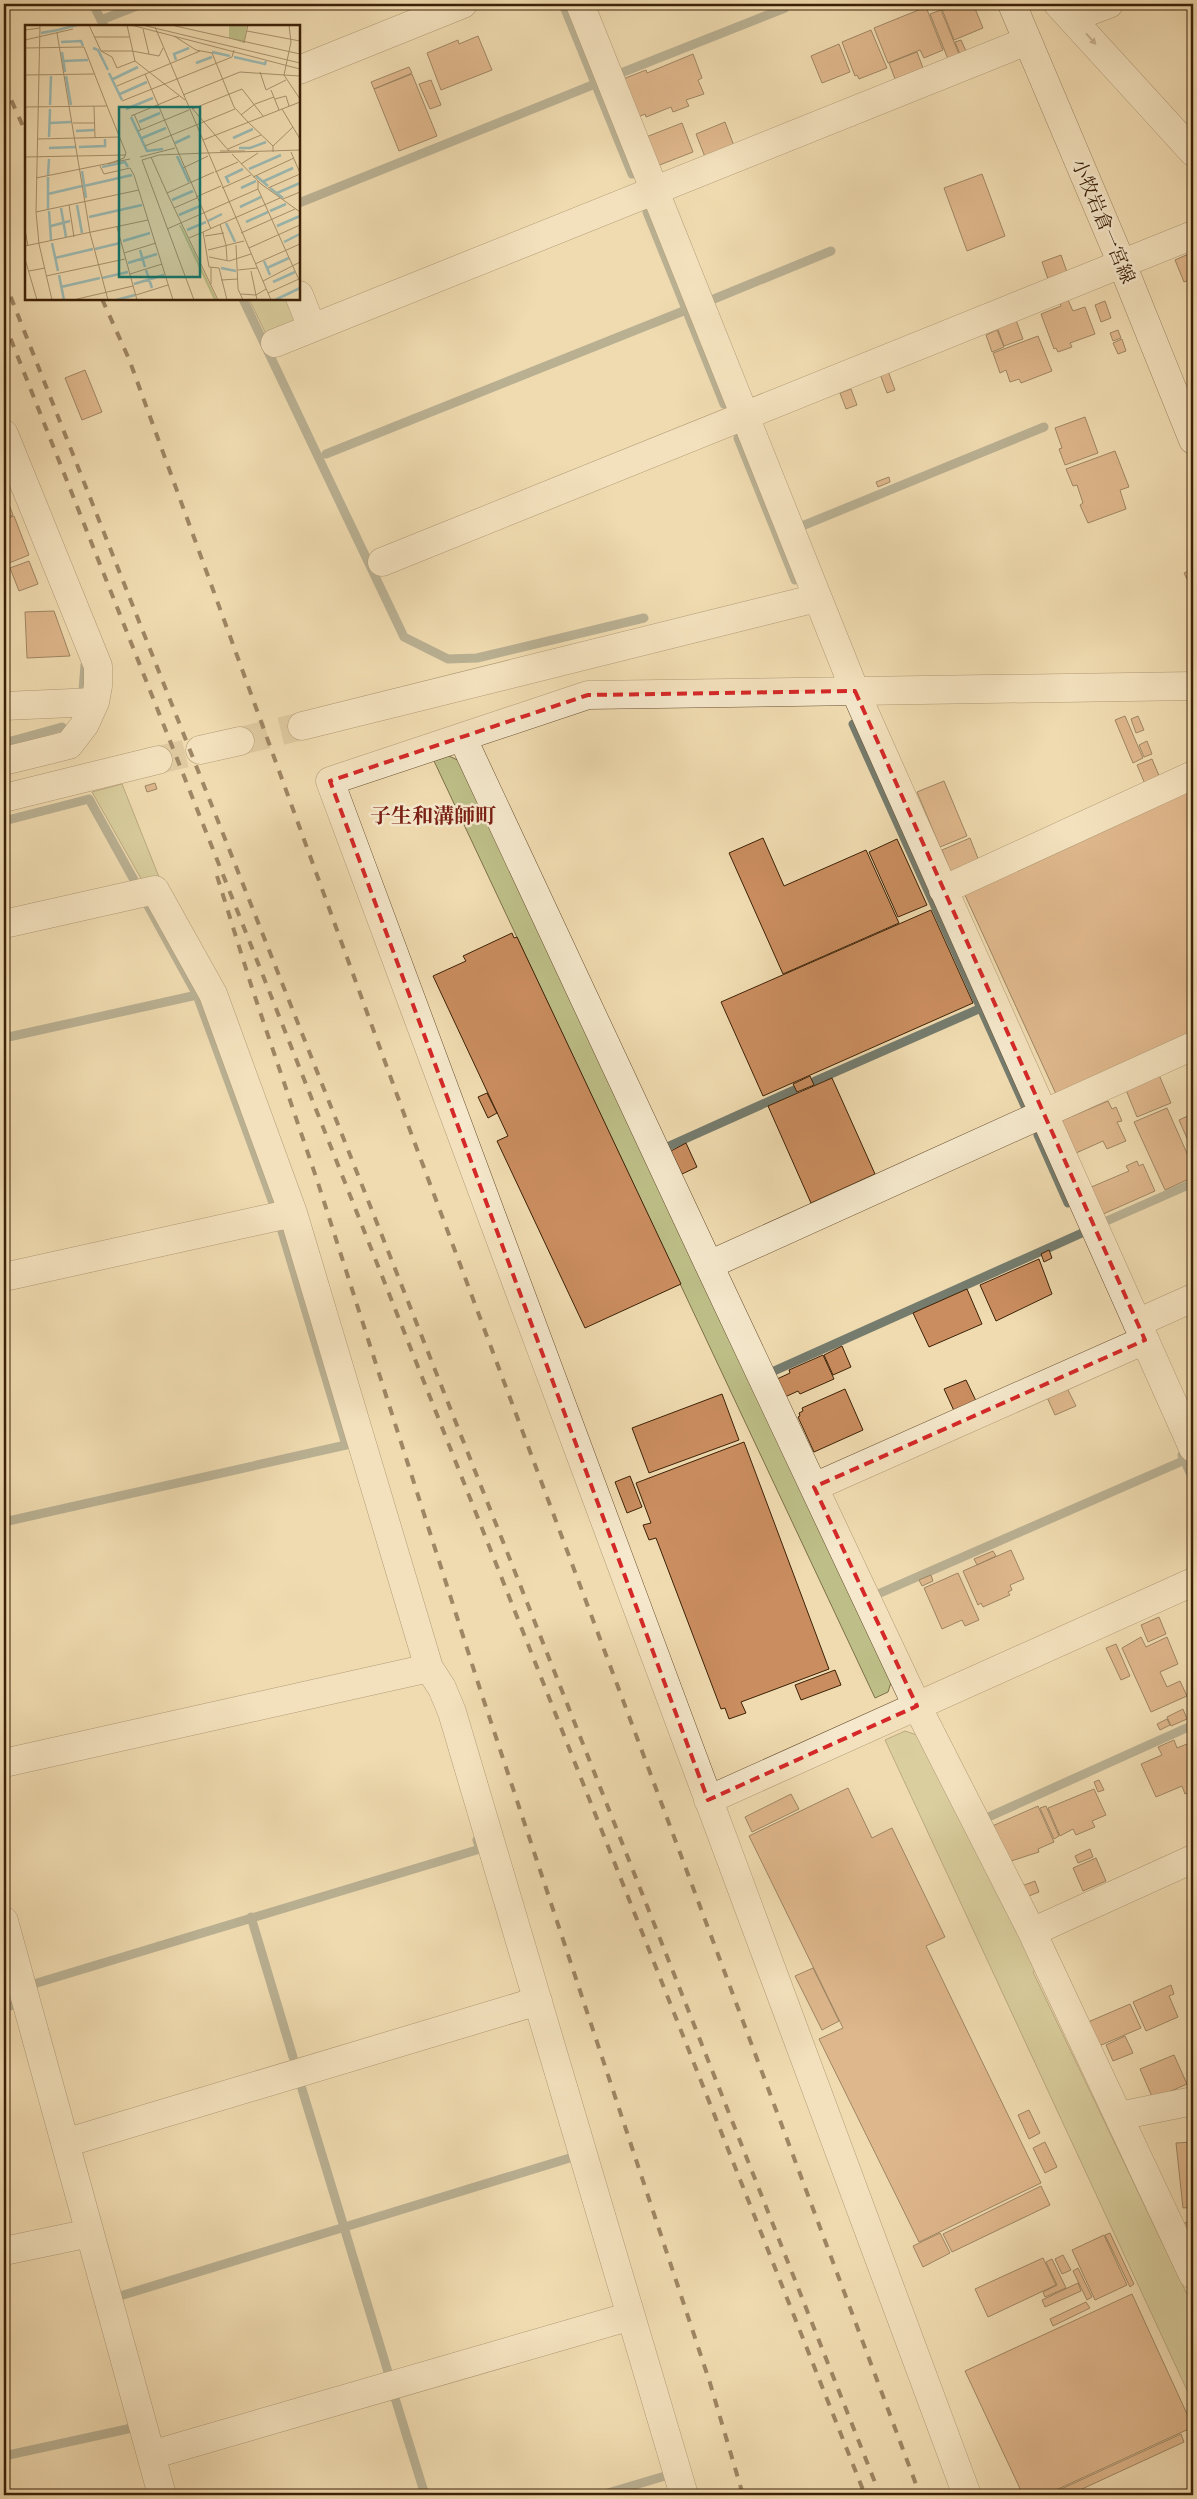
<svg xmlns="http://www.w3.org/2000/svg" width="1197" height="2499" font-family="'Sorts Mill Goudy','Noto Serif JP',serif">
<rect width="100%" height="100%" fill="#f0dbb0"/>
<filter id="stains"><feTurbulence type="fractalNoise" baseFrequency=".004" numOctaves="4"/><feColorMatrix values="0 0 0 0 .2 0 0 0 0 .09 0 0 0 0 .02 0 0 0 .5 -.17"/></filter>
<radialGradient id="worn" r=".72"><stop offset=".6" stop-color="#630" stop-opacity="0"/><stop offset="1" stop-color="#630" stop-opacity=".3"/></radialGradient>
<path fill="#bebf88" stroke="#7d7048" d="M 249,299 L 297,299 L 305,318 L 267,336 Z
M 449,756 L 466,764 L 894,1673 L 888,1692 L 875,1698 L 434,761 Z
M 122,784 L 159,877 L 143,882 L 92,792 Z
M 905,1731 L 926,1738 L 1038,1968 L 1033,1972 L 1193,2307 L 1193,2403 L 885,1740 Z"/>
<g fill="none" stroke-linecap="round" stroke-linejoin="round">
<path stroke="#757c6e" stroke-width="9" d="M 93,4 L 104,26
M 563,4 L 632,174
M 101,20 L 142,4
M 621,73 L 785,8
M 299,203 L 595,84
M 647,212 L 724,404
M 243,299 L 404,637 L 448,659 L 477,658 L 644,618
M 709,301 L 831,251
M 738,438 L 795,580
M 326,454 L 686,310
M 802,526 L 1044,427
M 83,690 L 85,665
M 853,724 L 1025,1106
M 4,743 L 62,727
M 4,821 L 89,799 L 134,880
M 147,904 L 197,995 L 273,1203
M 4,1038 L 197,995
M 815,1081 L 981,1008
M 1038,1135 L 1068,1203
M 667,1147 L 794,1090
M 1102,1223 L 1193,1183
M 774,1371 L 1082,1233
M 1182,1455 L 1193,1479
M 4,1522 L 346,1445 L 281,1228
M 878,1594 L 1185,1460
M 984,1819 L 1193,1725
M 251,1917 L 293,2057
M 37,1983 L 480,1849 L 477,1840
M 4,2007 L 14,2005
M 302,2089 L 388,2372
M 120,2296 L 573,2157
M 395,2398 L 425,2495
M 4,2456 L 132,2428
M 601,2495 L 665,2476"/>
</g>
<path fill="#ca8d5f" stroke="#3c2107" d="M 940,4 L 956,4 L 957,6 L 965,4 L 967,8 L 974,6 L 983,28 L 954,40 Z
M 926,7 L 943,50 L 924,58 L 920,50 L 888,63 L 874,28 Z
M 941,10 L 959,54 L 948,59 L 930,14 Z
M 871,30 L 887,68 L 859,79 L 857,75 L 855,76 L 842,42 Z
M 478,36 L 492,70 L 441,90 L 427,53 L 458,40 L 459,44 Z
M 961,40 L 966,51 L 960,54 L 955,42 Z
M 839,44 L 850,72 L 822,83 L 811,56 Z
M 917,52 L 923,68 L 895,79 L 889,63 Z
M 693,54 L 702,78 L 698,80 L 704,94 L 686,100 L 689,106 L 673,112 L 671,107 L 646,117 L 645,114 L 638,117 L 623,79 L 646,70 L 647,73 Z
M 409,67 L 412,73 L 374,89 L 371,82 Z
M 412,74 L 437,136 L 399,151 L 374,89 Z
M 431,80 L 441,105 L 430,109 L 419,84 Z
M 725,122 L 734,146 L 705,157 L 696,134 Z
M 682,123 L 693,152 L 657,166 L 646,137 Z
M 982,174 L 1005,236 L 967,251 L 944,188 Z
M 1193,252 L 1193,278 L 1184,282 L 1175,260 Z
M 1061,255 L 1067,272 L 1048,279 L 1042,262 Z
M 1068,300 L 1073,311 L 1085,307 L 1095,334 L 1070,343 L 1072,347 L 1058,352 L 1056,348 L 1054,349 L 1041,314 L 1061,306 L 1060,303 Z
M 1105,301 L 1111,318 L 1101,322 L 1095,305 Z
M 1016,320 L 1023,339 L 1004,346 L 997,327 Z
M 997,330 L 1004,347 L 992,352 L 986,335 Z
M 1118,330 L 1121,338 L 1113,341 L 1110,333 Z
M 1038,336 L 1052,371 L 1021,383 L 1019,379 L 1010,382 L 1006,370 L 1000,373 L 993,353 Z
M 1122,339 L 1126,351 L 1118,354 L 1113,343 Z
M 85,370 L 102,412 L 82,420 L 65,378 Z
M 888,371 L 895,390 L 887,393 L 880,374 Z
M 851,389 L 857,405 L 846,409 L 840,393 Z
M 1085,417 L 1098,453 L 1065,465 L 1059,449 L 1062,448 L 1055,428 Z
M 1115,451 L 1129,487 L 1120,490 L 1126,509 L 1088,523 L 1080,505 L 1083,503 L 1077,485 L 1073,486 L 1066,469 Z
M 889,477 L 890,482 L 878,487 L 876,482 Z
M 4,491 L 13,515 L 4,519 Z
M 14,516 L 29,555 L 4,565 L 4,519 Z
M 29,561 L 38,584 L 19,591 L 10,568 Z
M 1193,569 L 1193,581 L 1189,583 L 1184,573 Z
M 54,611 L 70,656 L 27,658 L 25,612 Z
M 1125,716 L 1143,758 L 1133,763 L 1115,720 Z
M 1138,716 L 1144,730 L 1136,733 L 1131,719 Z
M 1147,741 L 1152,754 L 1144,757 L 1139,745 Z
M 1152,759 L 1160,778 L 1145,784 L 1137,765 Z
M 944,781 L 967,836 L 940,847 L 917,792 Z
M 155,783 L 157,789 L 147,792 L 145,786 Z
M 1193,788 L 1193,1032 L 1056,1094 L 964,893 Z
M 763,838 L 784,886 L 866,850 L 899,923 L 783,974 L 729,853 Z
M 970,838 L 979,861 L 951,873 L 942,850 Z
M 897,839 L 927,905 L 898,917 L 869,852 Z
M 931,910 L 973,1003 L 763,1096 L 721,1002 Z
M 512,933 L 514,938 L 517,937 L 681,1284 L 585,1328 L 497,1141 L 508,1136 L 433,976 L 466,961 L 463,956 Z
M 1159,1075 L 1171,1103 L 1137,1117 L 1126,1090 Z
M 810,1076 L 814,1085 L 797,1092 L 793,1084 Z
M 832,1078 L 875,1174 L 811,1203 L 768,1106 Z
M 487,1093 L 497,1113 L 488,1118 L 478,1097 Z
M 1108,1101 L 1112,1109 L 1116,1107 L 1122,1121 L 1117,1122 L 1126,1141 L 1107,1149 L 1103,1141 L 1076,1153 L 1061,1121 Z
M 1167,1108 L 1193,1167 L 1193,1177 L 1165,1190 L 1134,1122 Z
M 1192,1114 L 1193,1116 L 1193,1152 L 1179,1120 Z
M 686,1143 L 697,1167 L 682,1174 L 671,1151 Z
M 1137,1161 L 1139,1166 L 1143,1164 L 1155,1191 L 1101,1215 L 1089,1188 L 1129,1171 L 1126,1166 Z
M 1049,1250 L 1052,1258 L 1044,1262 L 1041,1254 Z
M 1039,1259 L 1052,1294 L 996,1321 L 980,1285 Z
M 967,1289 L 982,1324 L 929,1347 L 913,1313 Z
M 842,1346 L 851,1367 L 833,1375 L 824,1355 Z
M 823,1355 L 834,1379 L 800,1394 L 798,1391 L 785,1397 L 777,1379 L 790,1373 L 789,1370 Z
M 966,1380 L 977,1403 L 955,1413 L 944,1389 Z
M 1066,1386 L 1076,1406 L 1055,1415 L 1046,1395 Z
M 845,1389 L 863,1430 L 814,1452 L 798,1417 L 800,1416 L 799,1413 L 803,1411 L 802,1408 Z
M 722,1394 L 739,1440 L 649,1473 L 632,1428 Z
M 744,1442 L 829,1669 L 741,1702 L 746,1713 L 729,1719 L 725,1708 L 721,1709 L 656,1538 L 649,1540 L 643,1525 L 651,1523 L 636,1483 Z
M 630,1476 L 642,1507 L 627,1513 L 615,1482 Z
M 1011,1550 L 1024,1579 L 1010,1585 L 1012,1590 L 1008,1592 L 1010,1595 L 983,1607 L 981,1603 L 978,1605 L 963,1571 Z
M 993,1551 L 996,1556 L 977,1565 L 974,1559 Z
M 958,1573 L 979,1620 L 965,1626 L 962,1620 L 942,1629 L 924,1588 Z
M 931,1575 L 933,1581 L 922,1586 L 919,1580 Z
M 1159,1617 L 1166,1634 L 1148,1642 L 1141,1625 Z
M 1141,1637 L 1146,1647 L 1167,1637 L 1178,1664 L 1160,1672 L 1167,1687 L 1180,1681 L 1187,1696 L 1151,1712 L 1122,1648 Z
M 1116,1644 L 1130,1676 L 1121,1680 L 1106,1648 Z
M 835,1670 L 841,1685 L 801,1700 L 795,1685 Z
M 1183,1709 L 1187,1719 L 1171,1726 L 1167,1717 Z
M 1167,1719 L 1170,1725 L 1160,1730 L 1157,1724 Z
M 1174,1740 L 1177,1748 L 1192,1742 L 1193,1745 L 1193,1790 L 1185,1794 L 1182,1786 L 1156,1797 L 1141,1764 L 1162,1755 L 1158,1747 Z
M 1099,1780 L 1104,1790 L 1098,1792 L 1094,1782 Z
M 848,1788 L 872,1838 L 892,1828 L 945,1937 L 926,1946 L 1041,2183 L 919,2242 L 819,2039 L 843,2028 L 749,1836 Z
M 1094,1789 L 1106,1815 L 1092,1821 L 1095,1827 L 1076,1835 L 1073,1829 L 1060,1836 L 1048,1808 Z
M 791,1794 L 799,1809 L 752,1832 L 745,1817 Z
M 1038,1806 L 1054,1842 L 1038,1849 L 1039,1852 L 1005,1863 L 990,1827 Z
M 1046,1806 L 1059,1836 L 1054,1839 L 1040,1808 Z
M 1090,1849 L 1093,1857 L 1078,1863 L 1075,1856 Z
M 1096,1858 L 1106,1881 L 1083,1891 L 1073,1868 Z
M 1035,1881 L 1039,1892 L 1024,1898 L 1019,1887 Z
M 813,1968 L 839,2021 L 822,2030 L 795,1976 Z
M 1171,1985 L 1174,1994 L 1169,1996 L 1178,2017 L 1146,2031 L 1133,2002 Z
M 1130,2004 L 1141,2028 L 1099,2046 L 1088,2022 Z
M 1125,2036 L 1133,2053 L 1113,2061 L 1106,2045 Z
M 1174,2055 L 1187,2084 L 1153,2099 L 1140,2069 Z
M 1029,2110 L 1040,2133 L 1029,2139 L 1018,2115 Z
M 1045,2142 L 1057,2167 L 1045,2173 L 1033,2148 Z
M 1193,2142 L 1193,2207 L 1183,2208 L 1176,2143 Z
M 1041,2186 L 1050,2205 L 952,2252 L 943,2234 Z
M 1193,2219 L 1193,2245 L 1183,2224 Z
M 940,2233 L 950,2253 L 923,2267 L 913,2246 Z
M 1110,2233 L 1134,2284 L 1130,2287 L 1105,2235 Z
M 1104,2235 L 1127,2285 L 1095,2300 L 1072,2250 Z
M 1063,2255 L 1071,2270 L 1062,2274 L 1055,2259 Z
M 1043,2258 L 1056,2285 L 988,2317 L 975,2289 Z
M 1052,2259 L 1066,2288 L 1045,2297 L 1043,2292 L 1057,2285 L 1046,2262 Z
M 1078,2268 L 1092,2297 L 1087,2300 L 1073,2271 Z
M 1078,2283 L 1081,2291 L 1045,2307 L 1042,2300 Z
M 1132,2294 L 1193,2427 L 1045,2495 L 1023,2495 L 965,2371 Z
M 1086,2302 L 1090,2308 L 1053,2326 L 1050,2319 Z
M 1181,2434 L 1184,2442 L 1069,2495 L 1048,2495 Z"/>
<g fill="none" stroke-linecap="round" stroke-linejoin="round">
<path stroke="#ccb68e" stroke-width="28" stroke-dasharray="28 14" stroke-linecap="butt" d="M 240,741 L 302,726
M 158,760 L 200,750"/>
<g stroke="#695031" stroke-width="29">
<path id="street" d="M 580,4 L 855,691 L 1193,1448
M 1058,4 L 1193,152
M 1072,18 L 1109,4
M 299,70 L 463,4
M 299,295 L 312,328
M 275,343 L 1027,41
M 4,434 L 98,666 L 98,686 L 95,702 L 85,724 L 69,745 L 4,761
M 382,562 L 1193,235
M 4,706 L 95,702
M 302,726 L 817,598
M 462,737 L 709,1265
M 200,750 L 240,741
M 4,798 L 158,760
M 943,890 L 1193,775
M 4,924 L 155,890 L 213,994 L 293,1213 L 429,1668 L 442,1688 L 452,1712 L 684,2495
M 1193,1046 L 709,1265 L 917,1706 L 1032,1932 L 1193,2275
M 4,1277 L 293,1213
M 1137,1323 L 1193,1298
M 814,1487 L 1145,1340
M 4,1763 L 429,1668
M 708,1800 L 1193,1582
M 4,1921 L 162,2495
M 1032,1932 L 1193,1859
M 1119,2116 L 1193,2101
M 65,2143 L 538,2001
M 4,2251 L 90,2233
M 151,2455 L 631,2316
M 967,2495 L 330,781 L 588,695 L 1193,686"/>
</g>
<g stroke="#3c2107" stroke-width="29">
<path id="secondary" d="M 1012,4 L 1122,264 L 1193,440"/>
</g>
<use href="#street" stroke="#f5e8cc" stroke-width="28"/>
<use href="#secondary" stroke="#f5e8cc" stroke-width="28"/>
<path stroke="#3c2107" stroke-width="4" stroke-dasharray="9 9" stroke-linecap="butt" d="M 4,84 L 26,133
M 4,280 L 880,2495
M 102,299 L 129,359 L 408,1125 L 920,2495
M 4,322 L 865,2495
M 217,876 L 252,988 L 318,1183 L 480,1689 L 710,2383 L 743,2495"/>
</g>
<defs><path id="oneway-solid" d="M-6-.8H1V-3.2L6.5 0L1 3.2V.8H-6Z" transform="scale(1.25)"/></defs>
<use fill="#98846a" href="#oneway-solid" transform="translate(1091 39) rotate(48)"/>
<path d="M0 0H1197V2499H0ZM 855,691 L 1145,1340 L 814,1487 L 917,1706 L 708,1800 L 330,781 L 588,695 Z" fill="#f0dbb0" fill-opacity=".55" fill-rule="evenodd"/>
<path fill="none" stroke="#d62828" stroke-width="4" stroke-dasharray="10 6" stroke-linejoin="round" d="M 855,691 L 1145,1340 L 814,1487 L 917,1706 L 708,1800 L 330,781 L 588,695 Z"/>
<g text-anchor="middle" stroke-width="5" stroke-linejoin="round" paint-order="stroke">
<g font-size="19" fill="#3c2107" stroke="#f5e8cc">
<text transform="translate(1104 221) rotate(67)" y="7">小牧岩倉一宮線</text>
</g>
<g font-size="21" font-weight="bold" fill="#7a1f14" stroke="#f5e8cc">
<text x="433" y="823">子生和溝師町</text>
</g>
</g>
<g transform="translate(25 25)">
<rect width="275" height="275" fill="#f0dbb0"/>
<path d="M 204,0 L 222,0 L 219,18 L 204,13 ZM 154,200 L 156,200 L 192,275 L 189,275 Z" fill="#bebf88"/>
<path fill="none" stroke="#9bb9b2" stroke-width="2.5" d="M 33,5 L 52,0M 16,8 L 33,5M 36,17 L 56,16 L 58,21M 68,23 L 73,25 L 83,45M 37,27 L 40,47M 187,27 L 205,31M 209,32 L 240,39 L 241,36M 151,35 L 149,29 L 164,23M 39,36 L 63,35M 171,38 L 187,32M 84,48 L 97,75M 41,51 L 46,80M 88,54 L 113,42M 95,69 L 122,57M 25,80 L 26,51M 101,84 L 128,73M 106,92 L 122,126 L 138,124M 114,97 L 135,88M 25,98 L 46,97M 51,106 L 69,105M 24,112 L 25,84M 117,113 L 141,103M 208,113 L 228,104M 150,118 L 165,111M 54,122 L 80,121 L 80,114M 24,123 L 51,122M 214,123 L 225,123 L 241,117M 152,131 L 164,157M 77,142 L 100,137 L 103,142M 224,144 L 256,130M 57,146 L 61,173M 23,150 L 24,134M 231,151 L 243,161M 23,152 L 23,184M 237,157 L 268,143M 204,158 L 201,152 L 218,144M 59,161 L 107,150M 216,163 L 231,156M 245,163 L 258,173M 252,168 L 275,158M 23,169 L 57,161M 147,175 L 168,166M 52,180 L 57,208M 215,182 L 236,172M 36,183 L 41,212M 24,186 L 26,215M 245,186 L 261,179M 154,190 L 175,181M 64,192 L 117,180M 183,196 L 197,189M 221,197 L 243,187M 201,198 L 210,217M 26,201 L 45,196M 252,201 L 275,191M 162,205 L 181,197M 98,216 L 125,208M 259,217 L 275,209M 27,218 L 33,246M 70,224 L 95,218M 115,225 L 120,242M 30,233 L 68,224M 239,236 L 245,250M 103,238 L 132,229M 196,243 L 211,246M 242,243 L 264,233M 121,245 L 127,263M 34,250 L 39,275M 77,253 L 103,247M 248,257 L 270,247M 109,259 L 139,250M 36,262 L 75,253M 91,275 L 110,270M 250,275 L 275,263"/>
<path fill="none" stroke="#a8916c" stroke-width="1" d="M 15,0 L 11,187 L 14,219 L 27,275M 64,0 L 76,26 L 87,32 L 92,43 L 110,36M 102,0 L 110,36 L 160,75M 106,0 L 275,44M 117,0 L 275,38M 146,0 L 275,29M 130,2 L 246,275M 118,4 L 124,29M 0,5 L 15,3M 222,6 L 275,16M 32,8 L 65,208 L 83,275M 149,11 L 171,25 L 187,28 L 209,82 L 223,97M 69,12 L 104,12M 0,15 L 48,4M 219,18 L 223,0M 0,23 L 59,22 L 82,81M 76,26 L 107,26 L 134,31 L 138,23M 235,47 L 241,65 L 261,55M 120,49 L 186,204M 0,50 L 69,49M 275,51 L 259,50 L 275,74M 92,61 L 175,26M 246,65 L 254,85M 158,70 L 215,47 L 259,50 L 266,17 L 264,0M 250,74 L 261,71 L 264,81M 97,76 L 207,32 L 209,25M 69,81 L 70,113M 0,82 L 82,81 L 101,128 L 99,133 L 83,139M 166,82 L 204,126M 167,84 L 217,64 L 238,91M 257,84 L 275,114M 109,89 L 116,105M 216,90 L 230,79 L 249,72M 106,91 L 154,71M 223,97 L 248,121 L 248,127M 48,98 L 69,98M 113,106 L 164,85M 12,114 L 95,112M 178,115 L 275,77M 120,121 L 210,84M 248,121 L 268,102M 203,124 L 236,110M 195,126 L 220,126M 266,127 L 275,148M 181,128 L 275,125M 207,129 L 236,159 L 275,187M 0,132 L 101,130M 115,132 L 150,123M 126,132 L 142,168M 216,139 L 233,128M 75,141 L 79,149 L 105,143 L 109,150 L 148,275M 158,143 L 183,131M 189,147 L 142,168 L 193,275M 190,147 L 213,137M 228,152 L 269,133M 11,153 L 105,134M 233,156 L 233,164 L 275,257M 197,163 L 226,150M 243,163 L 275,149M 171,172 L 196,161M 258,174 L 275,167M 44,180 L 49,212M 149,183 L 172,173M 11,187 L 114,165M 195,199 L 201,220M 92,202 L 112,275M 142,204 L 233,164M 0,205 L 3,221M 216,208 L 270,184M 180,211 L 199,208M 164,213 L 178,207M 201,220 L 202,235M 211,220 L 213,264 L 218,275M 0,221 L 123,195M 224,223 L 275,200M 183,225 L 219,216M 99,228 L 131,218M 184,232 L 204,236 L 226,229M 0,234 L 12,275M 230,239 L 275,219M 213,245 L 232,243M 4,246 L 20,243M 226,246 L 232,275M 105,249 L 137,239M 21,251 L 100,234M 196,255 L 213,254M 238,256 L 275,237M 186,259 L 186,242M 243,268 L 274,254M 216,269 L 231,270 L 241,264M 111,270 L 143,260M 48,275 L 108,261M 169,275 L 117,135 L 134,130 L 181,128M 202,275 L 194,243 L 184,242 L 178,207 L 255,173"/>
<path fill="#0f766e" fill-opacity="0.15" stroke="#0f766e" stroke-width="2.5" d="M 94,82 L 175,82 L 175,252 L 94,252 Z"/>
<rect width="275" height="275" fill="none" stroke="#3c2107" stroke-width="2.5"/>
</g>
<rect width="1197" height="2499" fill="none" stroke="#f0dbb0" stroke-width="20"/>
<rect x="5" y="5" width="1187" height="2489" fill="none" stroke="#3c2107" stroke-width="2.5"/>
<rect x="10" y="10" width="1177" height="2479" fill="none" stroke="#3c2107"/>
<rect width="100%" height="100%" filter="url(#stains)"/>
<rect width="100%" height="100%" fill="url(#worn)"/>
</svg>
